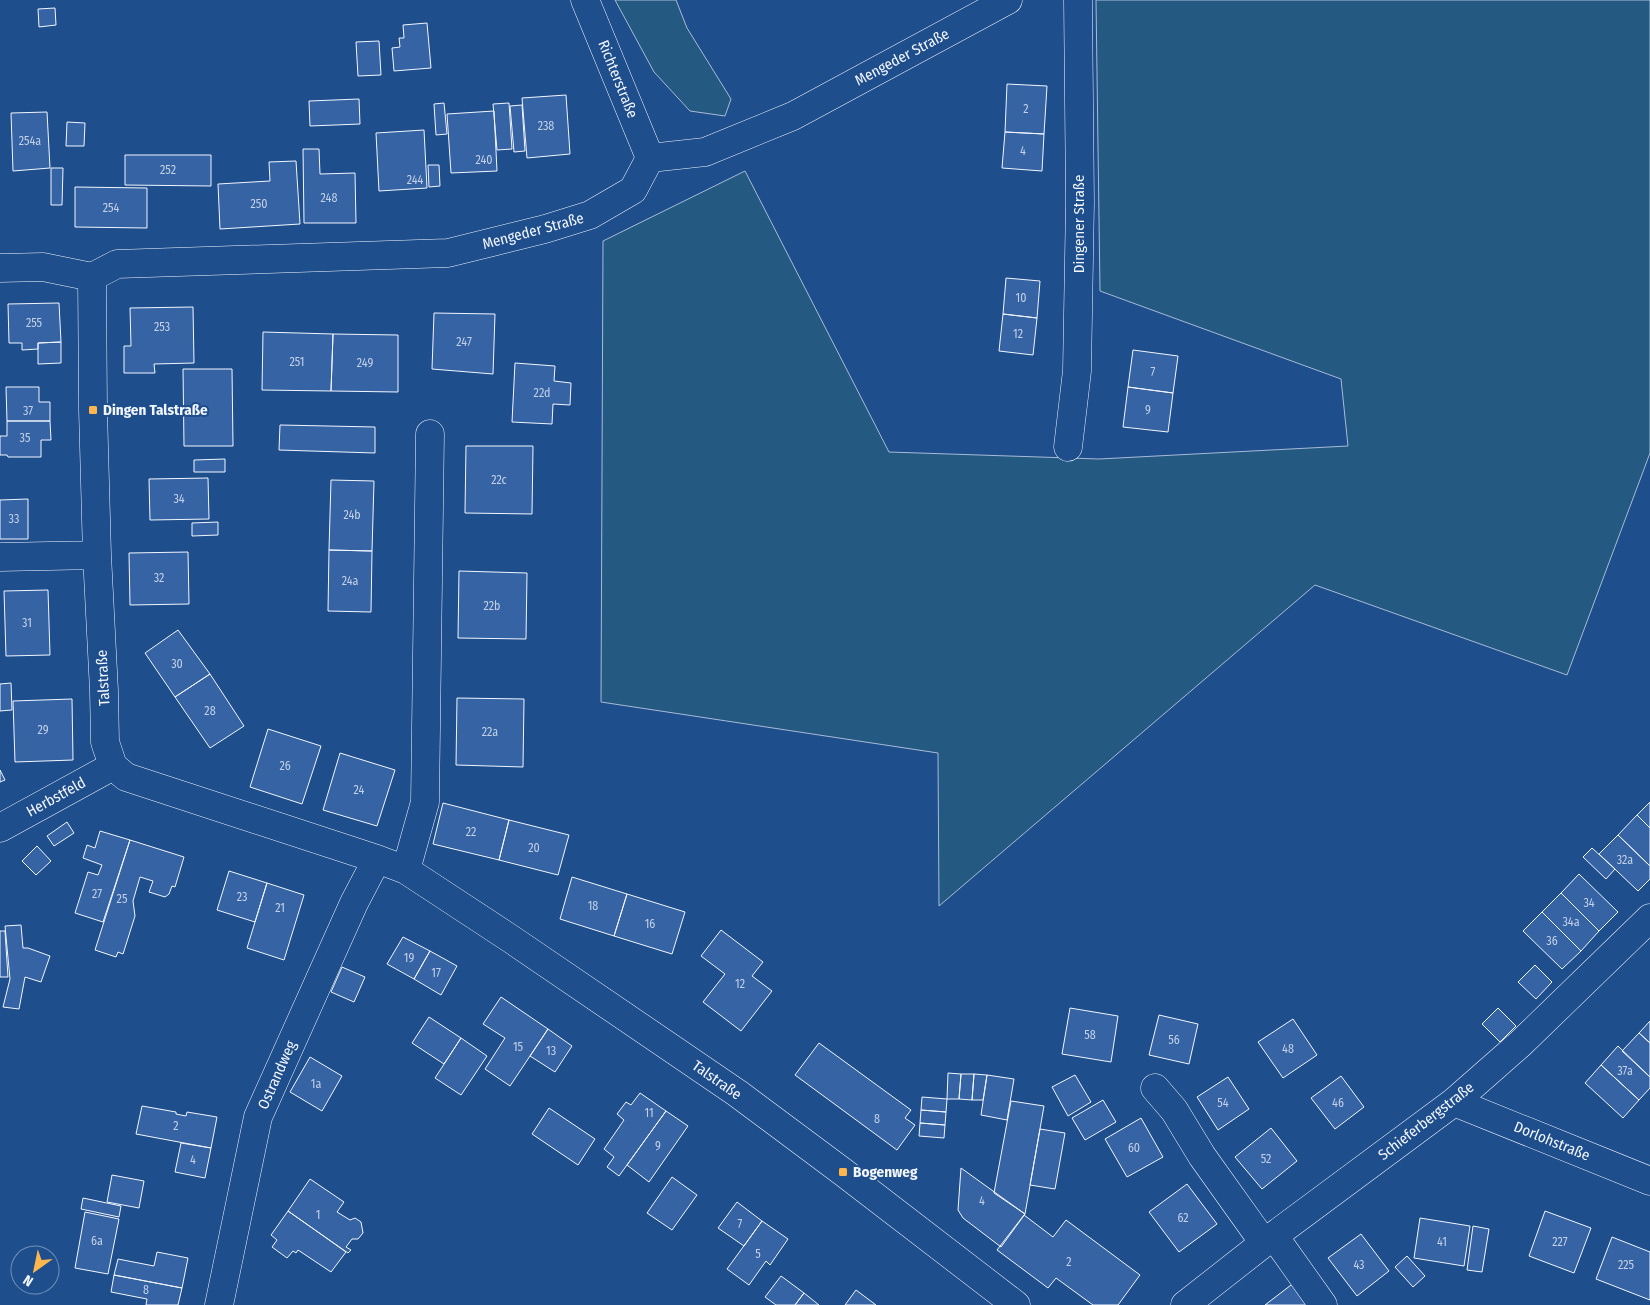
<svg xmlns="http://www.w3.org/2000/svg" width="1650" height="1305" font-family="'Fira Sans Condensed',sans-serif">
<rect width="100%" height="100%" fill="#1f4e8c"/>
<path fill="#245a82" stroke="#a8bbd7" d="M 615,0 L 676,0 L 687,28 L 731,99 L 725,116 L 690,111 L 654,72 Z
M 1096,0 L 1650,0 L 1650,453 L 1567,675 L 1315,585 L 939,906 L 938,753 L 601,702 L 603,241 L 745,171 L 889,452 L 1099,459 L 1348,446 L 1341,379 L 1100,291 Z"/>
<path fill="#3563a3" stroke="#f2f6ff" d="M 55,8 L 56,25 L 39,27 L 38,9 Z
M 427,23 L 431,68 L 394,71 L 392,48 L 400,47 L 399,38 L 404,38 L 403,25 Z
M 379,41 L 381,75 L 358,76 L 356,42 Z
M 1007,84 L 1047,86 L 1044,134 L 1005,132 Z
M 566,95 L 570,154 L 527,158 L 522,98 Z
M 359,99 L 360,124 L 310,126 L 309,101 Z
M 444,103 L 447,134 L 436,135 L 434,104 Z
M 509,103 L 512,149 L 497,150 L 493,104 Z
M 522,105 L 525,151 L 514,152 L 510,106 Z
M 494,111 L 497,171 L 451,173 L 447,114 Z
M 47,112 L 50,168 L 13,171 L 11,113 Z
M 67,122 L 85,123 L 84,146 L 66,146 Z
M 424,130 L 427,188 L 379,191 L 376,133 Z
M 1005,132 L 1044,134 L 1042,171 L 1002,168 Z
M 303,149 L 319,149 L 320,174 L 355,173 L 356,223 L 304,223 Z
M 125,155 L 211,155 L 211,186 L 125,185 Z
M 296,161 L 300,224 L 220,229 L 218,184 L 270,181 L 269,162 Z
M 428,165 L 439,165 L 440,186 L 429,187 Z
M 51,168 L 63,168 L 62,205 L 51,205 Z
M 75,187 L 147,188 L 147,228 L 75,227 Z
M 1006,278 L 1040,281 L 1037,318 L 1003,314 Z
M 59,303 L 61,342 L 38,343 L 38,349 L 22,350 L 22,343 L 9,343 L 8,304 Z
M 193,307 L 194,363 L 154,364 L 155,373 L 124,373 L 124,346 L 131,346 L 130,308 Z
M 434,313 L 495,314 L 493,374 L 432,369 Z
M 1003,314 L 1037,318 L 1033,355 L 999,351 Z
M 263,332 L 333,334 L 331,391 L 262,390 Z
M 333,334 L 398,335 L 398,392 L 331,391 Z
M 61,342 L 61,363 L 38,364 L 38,343 Z
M 1133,350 L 1178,356 L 1173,393 L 1128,387 Z
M 515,363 L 555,366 L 554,381 L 571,383 L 570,405 L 553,404 L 552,424 L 512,422 Z
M 183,369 L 232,369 L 233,446 L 184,446 Z
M 6,387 L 39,387 L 39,402 L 50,402 L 50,421 L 7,421 Z
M 1128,387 L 1173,393 L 1168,432 L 1123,427 Z
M 7,421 L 50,421 L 51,440 L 41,440 L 41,457 L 8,457 L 7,455 L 0,455 L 0,436 L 7,436 Z
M 280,425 L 375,427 L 375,453 L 279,450 Z
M 466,446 L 533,446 L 532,514 L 465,513 Z
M 225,459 L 225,472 L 194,472 L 194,460 Z
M 208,478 L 209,519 L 150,520 L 149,479 Z
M 331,480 L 374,481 L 372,551 L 329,550 Z
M 28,499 L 28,539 L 0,539 L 0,500 Z
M 218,522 L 218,535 L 192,536 L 192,523 Z
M 329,550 L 372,551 L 371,612 L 328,611 Z
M 188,552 L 189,604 L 130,605 L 129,553 Z
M 459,571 L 527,573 L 526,639 L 458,638 Z
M 48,590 L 50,655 L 6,656 L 4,591 Z
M 178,630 L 210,674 L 175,697 L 145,653 Z
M 210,674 L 244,726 L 210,748 L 175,697 Z
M 11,683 L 12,710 L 0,711 L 0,684 Z
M 457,698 L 524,699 L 523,767 L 456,765 Z
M 72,699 L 73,760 L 15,762 L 13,701 Z
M 268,729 L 321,746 L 302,804 L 250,787 Z
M 340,753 L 395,770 L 377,826 L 323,810 Z
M 0,770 L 5,780 L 0,782 Z
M 1650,802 L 1650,828 L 1637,815 Z
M 443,803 L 509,820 L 499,860 L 433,844 Z
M 1637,815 L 1650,828 L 1650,866 L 1618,835 Z
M 509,820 L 569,835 L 558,875 L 499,860 Z
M 67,822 L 74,833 L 54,846 L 47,836 Z
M 100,831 L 130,840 L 103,922 L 75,913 L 88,872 L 98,875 L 102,865 L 83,858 L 87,845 L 95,848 Z
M 1618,835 L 1650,866 L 1650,879 L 1638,891 L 1599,854 Z
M 130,840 L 184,857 L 175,887 L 172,886 L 169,894 L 165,897 L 149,892 L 153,881 L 140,877 L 133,901 L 135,916 L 123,954 L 118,952 L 116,957 L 95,950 Z
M 37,846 L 51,861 L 36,875 L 22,861 Z
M 1592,848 L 1615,869 L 1606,879 L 1583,857 Z
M 229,871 L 267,883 L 255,922 L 217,910 Z
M 1579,874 L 1618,912 L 1599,931 L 1561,893 Z
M 572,877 L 627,894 L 614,936 L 560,919 Z
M 267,883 L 304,895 L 284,960 L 247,948 Z
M 1561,893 L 1599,931 L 1581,951 L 1542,912 Z
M 627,894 L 685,912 L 672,954 L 614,936 Z
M 1542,912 L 1581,951 L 1562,969 L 1523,931 Z
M 21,925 L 23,948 L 28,948 L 50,956 L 41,982 L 25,977 L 19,1009 L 3,1007 L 10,979 L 5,926 Z
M 721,930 L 763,962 L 752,976 L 772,991 L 741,1031 L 703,1002 L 725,974 L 701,956 Z
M 0,931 L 5,931 L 8,977 L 0,977 Z
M 403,937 L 430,951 L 414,979 L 387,964 Z
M 430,951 L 457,966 L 441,995 L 414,979 Z
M 1535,965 L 1552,982 L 1536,999 L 1518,982 Z
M 342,967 L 365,977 L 354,1002 L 331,992 Z
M 501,997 L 548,1029 L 510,1086 L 485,1069 L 505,1038 L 483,1024 Z
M 1070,1008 L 1118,1016 L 1111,1062 L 1062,1054 Z
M 1498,1008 L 1516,1026 L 1500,1042 L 1482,1024 Z
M 1159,1015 L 1198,1024 L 1189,1064 L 1149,1055 Z
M 429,1017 L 461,1038 L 444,1064 L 412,1043 Z
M 1293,1019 L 1317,1055 L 1283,1078 L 1258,1042 Z
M 1650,1021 L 1650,1043 L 1639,1033 Z
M 548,1029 L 572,1046 L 555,1072 L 530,1056 Z
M 1639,1033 L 1650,1043 L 1650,1077 L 1622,1051 Z
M 461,1038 L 487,1056 L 461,1095 L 435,1078 Z
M 819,1043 L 911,1110 L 905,1118 L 915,1125 L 897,1150 L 795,1075 Z
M 1618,1046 L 1650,1077 L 1650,1088 L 1639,1100 L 1601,1065 Z
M 310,1057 L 342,1076 L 322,1111 L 290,1092 Z
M 1601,1065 L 1639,1100 L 1623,1118 L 1585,1083 Z
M 948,1073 L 961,1074 L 959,1099 L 947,1099 Z
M 961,1074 L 974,1074 L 972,1100 L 959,1099 Z
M 974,1074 L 987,1075 L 983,1100 L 972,1100 Z
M 987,1075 L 1014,1079 L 1007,1120 L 981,1115 Z
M 1075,1075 L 1091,1102 L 1068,1116 L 1052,1087 Z
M 1341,1076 L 1364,1107 L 1335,1129 L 1311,1098 Z
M 1228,1077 L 1249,1109 L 1218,1130 L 1197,1097 Z
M 640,1093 L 666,1111 L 619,1176 L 607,1167 L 614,1157 L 604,1149 L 624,1120 L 617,1114 L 626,1102 L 631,1105 Z
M 922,1097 L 947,1099 L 946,1112 L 921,1110 Z
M 1103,1100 L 1116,1122 L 1085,1140 L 1072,1118 Z
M 1011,1101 L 1044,1106 L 1025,1214 L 994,1193 Z
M 142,1106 L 176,1112 L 176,1114 L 186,1116 L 187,1112 L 217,1117 L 211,1148 L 136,1134 Z
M 549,1108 L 595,1139 L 578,1165 L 532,1134 Z
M 921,1110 L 946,1112 L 945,1125 L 920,1123 Z
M 666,1111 L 688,1126 L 649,1182 L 627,1165 Z
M 1141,1118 L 1163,1157 L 1127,1177 L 1105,1139 Z
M 920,1123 L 945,1125 L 944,1138 L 919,1136 Z
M 1271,1128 L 1297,1161 L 1262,1189 L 1235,1157 Z
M 1040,1129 L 1065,1133 L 1055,1189 L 1030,1185 Z
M 181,1143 L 211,1148 L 205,1178 L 175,1172 Z
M 961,1168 L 1025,1214 L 1001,1247 L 963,1218 L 958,1210 Z
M 112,1175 L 144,1181 L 139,1208 L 107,1202 Z
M 672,1177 L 697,1195 L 672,1230 L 647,1213 Z
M 310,1179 L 344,1202 L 337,1212 L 350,1220 L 355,1218 L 361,1222 L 363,1233 L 358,1239 L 352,1239 L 346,1247 L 351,1250 L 348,1253 L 288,1211 Z
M 1187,1184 L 1217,1224 L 1179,1252 L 1149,1212 Z
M 83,1198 L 121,1206 L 119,1217 L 81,1209 Z
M 737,1202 L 762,1221 L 744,1246 L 718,1228 Z
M 288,1211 L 346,1252 L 331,1272 L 298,1250 L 296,1253 L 293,1251 L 287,1258 L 272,1247 L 277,1240 L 271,1235 Z
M 1545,1211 L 1591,1228 L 1574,1273 L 1529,1256 Z
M 85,1212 L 119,1219 L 108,1274 L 75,1268 Z
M 1024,1215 L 1053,1237 L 1066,1220 L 1140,1275 L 1118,1305 L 1093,1305 L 1056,1278 L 1048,1288 L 997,1250 Z
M 1420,1218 L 1470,1226 L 1464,1266 L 1414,1258 Z
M 762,1221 L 788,1239 L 770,1265 L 766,1261 L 749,1285 L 727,1269 Z
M 1473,1226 L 1489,1229 L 1482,1272 L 1467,1270 Z
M 1361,1234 L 1389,1271 L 1357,1296 L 1328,1258 Z
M 1612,1237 L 1650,1252 L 1650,1300 L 1596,1279 Z
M 157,1252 L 188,1258 L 182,1288 L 114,1275 L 118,1259 L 154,1266 Z
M 1407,1256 L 1425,1276 L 1413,1287 L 1395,1267 Z
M 114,1275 L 182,1288 L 178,1305 L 146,1305 L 147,1299 L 111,1292 Z
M 781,1276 L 804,1293 L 795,1305 L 776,1305 L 765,1297 Z
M 1295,1282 L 1312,1305 L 1265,1305 Z
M 856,1290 L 876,1305 L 845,1305 Z
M 804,1293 L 819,1305 L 795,1305 Z"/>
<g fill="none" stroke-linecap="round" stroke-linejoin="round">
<g stroke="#f2f6ff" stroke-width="29">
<path id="minor" d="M 585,0 L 650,158
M 650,158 L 705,152 L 793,116 L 1008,0
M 0,268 L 43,267 L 92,277 L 117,264 L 448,253 L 545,229 L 590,215 L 633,190 L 650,158
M 92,277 L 93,410 L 97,555 L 104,691 L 105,742 L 113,766 L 126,777 L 377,859 L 406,870 L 511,939 L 737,1093 L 843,1172 L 1016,1305
M 1068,447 L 1077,371 L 1080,202 L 1078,0
M 0,557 L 97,555
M 0,828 L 113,766
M 406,870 L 425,802 L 430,434
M 1155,1088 L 1174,1110 L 1202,1156 L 1264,1243
M 1454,1102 L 1650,1181
M 1274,1236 L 1323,1305
M 219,1305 L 258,1117 L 354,903 L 377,859
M 1185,1305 L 1264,1243 L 1454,1102 L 1520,1044 L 1650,918"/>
</g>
<use href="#minor" stroke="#1f4e8c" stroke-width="28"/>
</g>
<g fill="#ffb74d" stroke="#1f4e8c" stroke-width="2">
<rect x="88" y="405" width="10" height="10" rx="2.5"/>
<rect x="838" y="1167" width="10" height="10" rx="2.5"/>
</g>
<g text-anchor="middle" stroke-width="4" stroke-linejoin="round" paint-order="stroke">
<g font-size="12" fill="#c3d1e8">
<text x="1026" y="113">2</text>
<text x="546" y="130">238</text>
<text x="30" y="145">254a</text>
<text x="1023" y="155">4</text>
<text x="484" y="164">240</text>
<text x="168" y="174">252</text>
<text x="415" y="184">244</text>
<text x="329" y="202">248</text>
<text x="259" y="208">250</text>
<text x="111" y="212">254</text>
<text x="1021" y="302">10</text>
<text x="34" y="327">255</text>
<text x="162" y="331">253</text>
<text x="1018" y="338">12</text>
<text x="464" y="346">247</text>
<text x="297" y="366">251</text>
<text x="365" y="367">249</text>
<text x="1153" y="376">7</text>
<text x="542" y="397">22d</text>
<text x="1148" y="414">9</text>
<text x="28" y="415">37</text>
<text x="25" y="442">35</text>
<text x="499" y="484">22c</text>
<text x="179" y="503">34</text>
<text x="352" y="519">24b</text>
<text x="14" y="523">33</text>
<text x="159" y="582">32</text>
<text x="350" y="585">24a</text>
<text x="492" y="610">22b</text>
<text x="27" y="627">31</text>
<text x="177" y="668">30</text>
<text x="210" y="715">28</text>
<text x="43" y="734">29</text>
<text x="490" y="736">22a</text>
<text x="285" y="770">26</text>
<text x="359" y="794">24</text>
<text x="471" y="836">22</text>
<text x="534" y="852">20</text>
<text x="1625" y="864">32a</text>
<text x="97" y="898">27</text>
<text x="242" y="901">23</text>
<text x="122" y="903">25</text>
<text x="1589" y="907">34</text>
<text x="593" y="910">18</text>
<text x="280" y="912">21</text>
<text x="1571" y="926">34a</text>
<text x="650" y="928">16</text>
<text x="1552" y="945">36</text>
<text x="409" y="962">19</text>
<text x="436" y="977">17</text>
<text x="740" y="988">12</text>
<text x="1090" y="1039">58</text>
<text x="1174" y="1044">56</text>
<text x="518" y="1051">15</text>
<text x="1288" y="1053">48</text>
<text x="551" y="1055">13</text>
<text x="1625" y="1075">37a</text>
<text x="316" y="1088">1a</text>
<text x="1223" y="1107">54</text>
<text x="1338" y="1107">46</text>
<text x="649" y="1117">11</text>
<text x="877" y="1123">8</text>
<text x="176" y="1130">2</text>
<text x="658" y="1150">9</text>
<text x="1134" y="1152">60</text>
<text x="1266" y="1163">52</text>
<text x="193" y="1164">4</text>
<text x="982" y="1205">4</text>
<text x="318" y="1219">1</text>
<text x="1183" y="1222">62</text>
<text x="740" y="1228">7</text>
<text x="97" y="1245">6a</text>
<text x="1442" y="1246">41</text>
<text x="1560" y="1246">227</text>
<text x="758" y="1258">5</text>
<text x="1069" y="1266">2</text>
<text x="1359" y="1269">43</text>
<text x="1626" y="1269">225</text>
<text x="146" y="1294">8</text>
</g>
<g font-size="15" fill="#f2f6ff" stroke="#1f4e8c">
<text transform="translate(902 57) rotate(-28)" y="5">Mengeder Straße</text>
<text transform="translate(618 79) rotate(68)" y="5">Richterstraße</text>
<text transform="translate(1079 224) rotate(-90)" y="5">Dingener Straße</text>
<text transform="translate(533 231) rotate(-15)" y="5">Mengeder Straße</text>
<text transform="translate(103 678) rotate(-93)" y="5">Talstraße</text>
<text transform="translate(56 797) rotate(-29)" y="5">Herbstfeld</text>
<text transform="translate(277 1075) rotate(-66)" y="5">Ostrandweg</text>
<text transform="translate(717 1080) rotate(35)" y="5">Talstraße</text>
<text transform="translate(1426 1121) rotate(-38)" y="5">Schieferbergstraße</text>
<text transform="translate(1552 1141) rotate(22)" y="5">Dorlohstraße</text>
</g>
<g font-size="15" font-weight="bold" fill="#f2f6ff" stroke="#1f4e8c" text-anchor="start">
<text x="103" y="415">Dingen Talstraße</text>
<text x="853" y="1177">Bogenweg</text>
</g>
</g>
<g transform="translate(35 1270) rotate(213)"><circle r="24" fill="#1f4e8c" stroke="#7391ba"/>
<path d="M0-4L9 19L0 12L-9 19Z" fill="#ffb74d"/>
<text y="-8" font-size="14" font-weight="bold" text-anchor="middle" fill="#f2f6ff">N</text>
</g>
</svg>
